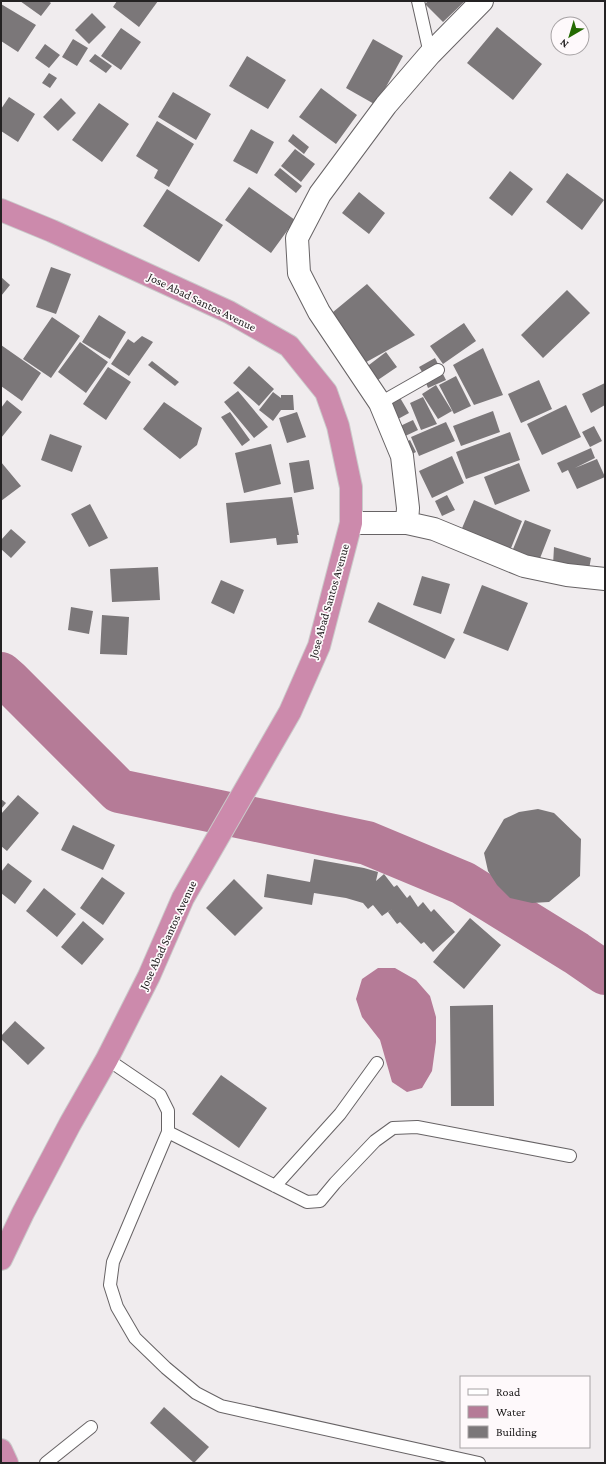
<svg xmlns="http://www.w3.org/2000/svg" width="606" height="1464" font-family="'Crimson Pro',serif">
<rect width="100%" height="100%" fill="#f0ecee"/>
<path fill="#b57b97" d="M 378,968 L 395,968 L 416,980 L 430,996 L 436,1017 L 436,1042 L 432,1071 L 422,1088 L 407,1092 L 392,1082 L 380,1040 L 362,1017 L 356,999 L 362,979 Z"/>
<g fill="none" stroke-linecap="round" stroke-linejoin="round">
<path stroke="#b57b97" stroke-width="44" d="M 1,674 L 9,681 L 119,791 L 367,843 L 463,883 L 576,953 L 605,973"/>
</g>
<path fill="#7b7779" d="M 20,1 L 48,1 L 51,3 L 41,16 Z
M 117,1 L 158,1 L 139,27 L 113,7 Z
M 428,1 L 465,1 L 443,22 L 425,4 Z
M 1,4 L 36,25 L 18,52 L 1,41 Z
M 92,13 L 106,27 L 89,44 L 75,30 Z
M 497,27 L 542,64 L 513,100 L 467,63 Z
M 121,28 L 141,42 L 121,70 L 101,56 Z
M 73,39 L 88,48 L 77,66 L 62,57 Z
M 373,39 L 403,56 L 376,105 L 346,88 Z
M 45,44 L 60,55 L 49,68 L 35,58 Z
M 95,54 L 112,66 L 106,73 L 89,61 Z
M 247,56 L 286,80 L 268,109 L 229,86 Z
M 49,73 L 57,78 L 50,88 L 42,83 Z
M 321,88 L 357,115 L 336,144 L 299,117 Z
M 173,92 L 211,114 L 196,140 L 158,117 Z
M 9,97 L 35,114 L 18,142 L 1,131 L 1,109 Z
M 61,98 L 76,113 L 58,131 L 43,117 Z
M 99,103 L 129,124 L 102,162 L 72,140 Z
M 157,121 L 194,144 L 169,187 L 154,178 L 158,170 L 136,156 Z
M 251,129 L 274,142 L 257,174 L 233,161 Z
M 293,134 L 309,147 L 304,154 L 288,141 Z
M 295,149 L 315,164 L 301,182 L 281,166 Z
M 280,168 L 302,186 L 296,193 L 274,175 Z
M 510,171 L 533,189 L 512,216 L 489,198 Z
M 567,173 L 604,200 L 582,230 L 546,202 Z
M 249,187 L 295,220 L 271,253 L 225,220 Z
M 167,189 L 223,225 L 199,262 L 143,226 Z
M 359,192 L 385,213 L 369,234 L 342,213 Z
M 51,267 L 71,274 L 56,314 L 36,307 Z
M 1,277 L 10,285 L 1,296 Z
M 367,284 L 415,335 L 361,365 L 327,317 Z
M 567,290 L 590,313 L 543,358 L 521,335 Z
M 99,315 L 126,332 L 110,359 L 82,342 Z
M 52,317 L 80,336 L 51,378 L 23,359 Z
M 464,323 L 476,341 L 443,364 L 430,346 Z
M 142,336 L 153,342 L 129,376 L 111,364 L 128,339 L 134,343 Z
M 80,342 L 108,362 L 86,393 L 58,372 Z
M 1,345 L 41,373 L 22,401 L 1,386 Z
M 483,348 L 503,395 L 474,405 L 453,365 Z
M 386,352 L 397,367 L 375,382 L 365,368 Z
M 435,358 L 439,366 L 424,375 L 419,367 Z
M 152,361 L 179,382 L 175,386 L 148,365 Z
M 249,366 L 274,389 L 259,406 L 233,383 Z
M 108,367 L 131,382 L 106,420 L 83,404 Z
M 441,370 L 446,380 L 428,388 L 424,378 Z
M 456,376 L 471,406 L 454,414 L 439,385 Z
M 539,380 L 552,409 L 521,423 L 508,394 Z
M 605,383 L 605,405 L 591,413 L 582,394 Z
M 436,385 L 452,411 L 438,419 L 422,394 Z
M 238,391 L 268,427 L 254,438 L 224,402 Z
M 273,392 L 281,398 L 281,395 L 293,395 L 294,410 L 281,410 L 273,421 L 259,410 Z
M 399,396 L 409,413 L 398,419 L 388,402 Z
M 423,397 L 437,424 L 421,430 L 410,403 Z
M 7,400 L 22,412 L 1,438 L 1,408 Z
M 164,402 L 202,428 L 197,445 L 180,459 L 143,429 Z
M 566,405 L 581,437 L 542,455 L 527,424 Z
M 493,411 L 500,432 L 461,446 L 453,426 Z
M 230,412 L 250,440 L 242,446 L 221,417 Z
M 297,412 L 306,437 L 287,443 L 279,418 Z
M 413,420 L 418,430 L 401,438 L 396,428 Z
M 446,422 L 455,441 L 419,456 L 411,437 Z
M 594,426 L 602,441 L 590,447 L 582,432 Z
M 510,432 L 520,460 L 466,479 L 456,452 Z
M 50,434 L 82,446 L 72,472 L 41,460 Z
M 410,440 L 416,452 L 410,455 L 404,443 Z
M 271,444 L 281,484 L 244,493 L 235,453 Z
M 591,448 L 595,458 L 575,468 L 597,459 L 605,477 L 577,489 L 568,470 L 562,473 L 557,463 Z
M 452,456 L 464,483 L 432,498 L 419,471 Z
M 309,460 L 314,489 L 294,493 L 289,463 Z
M 1,462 L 21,486 L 1,501 Z
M 519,463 L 530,491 L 495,505 L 484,477 Z
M 447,495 L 455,510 L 442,516 L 435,501 Z
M 292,497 L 299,535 L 297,535 L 298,543 L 277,545 L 276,538 L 230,543 L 226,503 Z
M 474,500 L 522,521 L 509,553 L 460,533 Z
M 90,504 L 108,538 L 89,547 L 71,514 Z
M 525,520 L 551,530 L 537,566 L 511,554 Z
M 11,529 L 26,542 L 11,558 L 1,549 L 1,540 Z
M 554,547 L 591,558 L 588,575 L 553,565 Z
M 158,567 L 160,600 L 112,602 L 110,569 Z
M 422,576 L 450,584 L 441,614 L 413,605 Z
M 221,580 L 244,590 L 234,614 L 211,603 Z
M 482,585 L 528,603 L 508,651 L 463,633 Z
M 378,602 L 455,639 L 445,659 L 368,622 Z
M 71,607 L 93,611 L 89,634 L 68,630 Z
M 102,615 L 129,617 L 127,655 L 100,654 Z
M 18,795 L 39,813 L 7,851 L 1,846 L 1,814 Z
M 1,799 L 6,803 L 1,809 Z
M 538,809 L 554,813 L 581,839 L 580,876 L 549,902 L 532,903 L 510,898 L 497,885 L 488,871 L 484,853 L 504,819 L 519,812 Z
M 73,825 L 115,845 L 103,870 L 61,850 Z
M 314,859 L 364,868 L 378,872 L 376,881 L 384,874 L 394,887 L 397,885 L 407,898 L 410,895 L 418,907 L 423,902 L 431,912 L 434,909 L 455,932 L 433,952 L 424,942 L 421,944 L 400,922 L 397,924 L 388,912 L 392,909 L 382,916 L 373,905 L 368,909 L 363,903 L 346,898 L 314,893 L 312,905 L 264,897 L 267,874 L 310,882 Z
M 8,863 L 32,881 L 15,904 L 1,893 L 1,872 Z
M 102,877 L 125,893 L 103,925 L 80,908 Z
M 234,879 L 263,908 L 235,936 L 206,908 Z
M 44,888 L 76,914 L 57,937 L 26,911 Z
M 470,918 L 501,945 L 464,989 L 433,962 Z
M 83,921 L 104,939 L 82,965 L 61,947 Z
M 493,1005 L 494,1106 L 451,1106 L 450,1006 Z
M 15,1021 L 45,1048 L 28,1065 L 1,1039 L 1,1036 Z
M 221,1075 L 267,1108 L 239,1148 L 192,1114 Z
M 164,1407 L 209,1447 L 194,1463 L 150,1423 Z"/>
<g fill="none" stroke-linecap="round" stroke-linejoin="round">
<g stroke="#676365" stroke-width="14">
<path id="service" d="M 418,1 L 430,54
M 380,403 L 438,370
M 107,1059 L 160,1095 L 168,1111 L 168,1132 L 113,1262 L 110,1285 L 117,1307 L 135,1338 L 166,1368 L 196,1393 L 221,1406 L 479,1463
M 168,1132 L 307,1202 L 320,1201 L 335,1183 L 375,1141 L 393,1128 L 417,1127 L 570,1156
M 275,1186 L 340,1114 L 377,1063
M 46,1463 L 91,1427"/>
</g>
<g stroke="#676365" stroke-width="24">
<path id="minor" d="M 351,523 L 407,523 L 434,529 L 524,566 L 567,575 L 605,579
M 407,523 L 408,508 L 402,456 L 380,403 L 319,312 L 299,273 L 297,238 L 320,194 L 386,105 L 430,54 L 482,1"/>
</g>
<g stroke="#cacaca" stroke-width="24">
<path id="trunk" d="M 1,210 L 52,231 L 229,312 L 289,346 L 326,392 L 338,426 L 351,487 L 351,523 L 319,646 L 290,712 L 183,898 L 149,976 L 107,1059 L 70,1124 L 23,1213 L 1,1259
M 1,1450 L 7,1463"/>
</g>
<use href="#service" stroke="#fff" stroke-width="12"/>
<use href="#minor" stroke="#fff" stroke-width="22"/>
<use href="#trunk" stroke="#cc8aac" stroke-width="22"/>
</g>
<g text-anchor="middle" stroke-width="3.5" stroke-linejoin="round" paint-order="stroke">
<g font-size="12" fill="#242223" stroke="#fef9fb">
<text transform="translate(202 302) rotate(26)" y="4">Jose Abad Santos Avenue</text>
<text transform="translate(329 601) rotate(-74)" y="4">Jose Abad Santos Avenue</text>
<text transform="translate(168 935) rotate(-65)" y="4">Jose Abad Santos Avenue</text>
</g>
</g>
<rect width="606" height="1464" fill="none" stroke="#242223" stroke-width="4"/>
<rect x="460" y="1376" width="130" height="72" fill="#fef9fb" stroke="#a7a3a5"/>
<rect x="468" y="1389" width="20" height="6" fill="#ffffff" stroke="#a7a3a5"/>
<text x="496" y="1396" font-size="12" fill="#242223">Road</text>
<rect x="468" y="1406" width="20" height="12" fill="#b57b97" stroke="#a7a3a5"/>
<text x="496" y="1416" font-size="12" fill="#242223">Water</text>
<rect x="468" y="1426" width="20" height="12" fill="#7b7779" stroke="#a7a3a5"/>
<text x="496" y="1436" font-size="12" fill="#242223">Building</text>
<g transform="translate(570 36) rotate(218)"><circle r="19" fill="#fef9fb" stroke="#a7a3a5"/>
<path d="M0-3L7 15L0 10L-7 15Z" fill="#246a02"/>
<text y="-6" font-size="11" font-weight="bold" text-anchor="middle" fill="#242223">N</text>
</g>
</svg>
